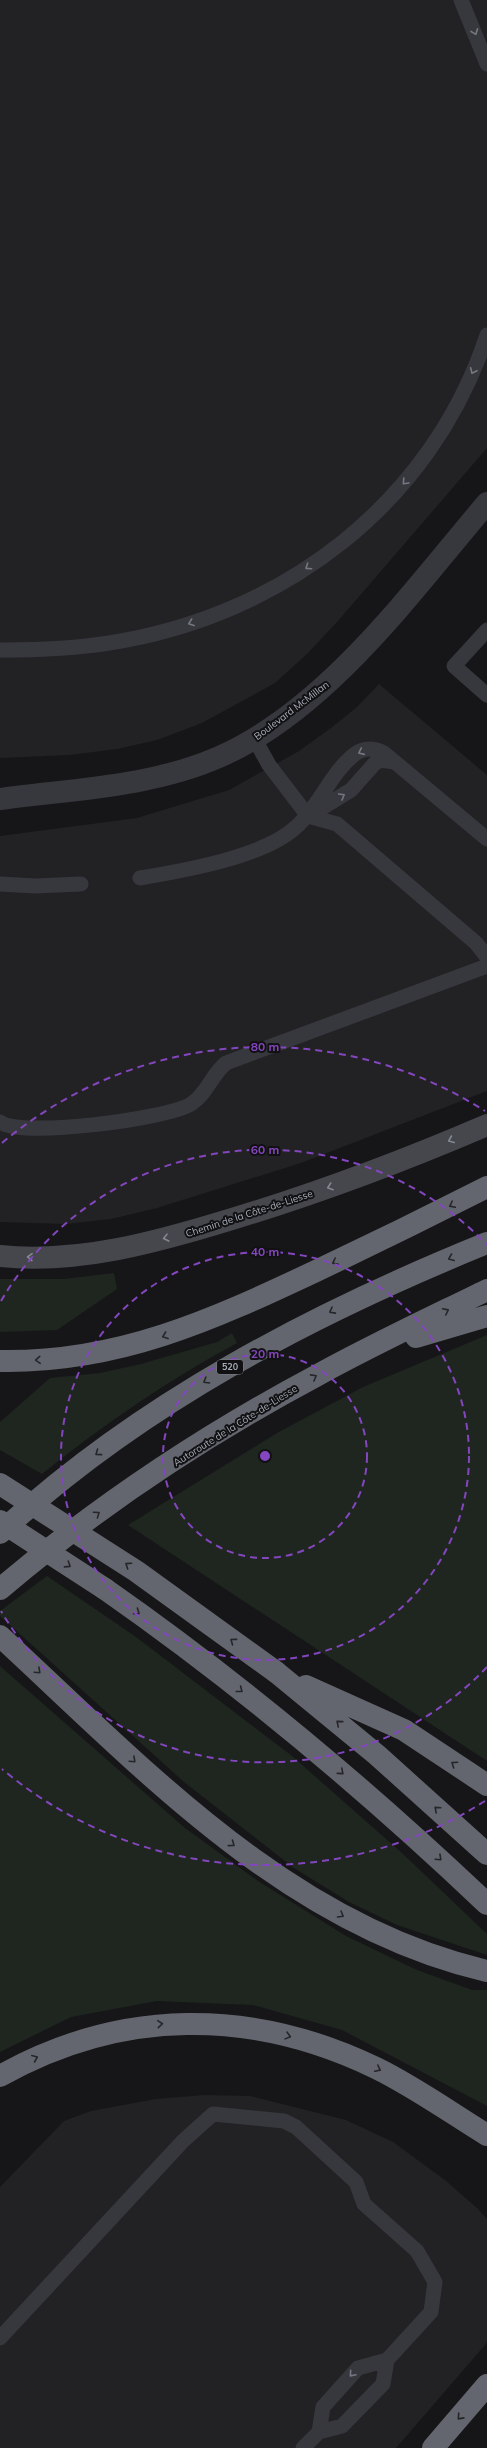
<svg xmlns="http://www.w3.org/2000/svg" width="487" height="2448" font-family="Mulish,sans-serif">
<rect width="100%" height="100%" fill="#161618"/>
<path fill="#222225" d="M 0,0 L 487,0 L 487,448 L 338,621 L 307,654 L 275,683 L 202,723 L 157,740 L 117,749 L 70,755 L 0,758 Z
M 379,684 L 487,775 L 487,1091 L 301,1163 L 157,1208 L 111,1219 L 65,1224 L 0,1222 L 0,836 L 137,818 L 229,790 L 299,751 L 331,728 L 357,707 Z
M 204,2095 L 250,2096 L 346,2120 L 393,2142 L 445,2180 L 477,2208 L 487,2219 L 487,2341 L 485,2345 L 396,2448 L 0,2448 L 0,2187 L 64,2121 L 91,2111 L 156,2099 Z"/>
<path fill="#1e261f" d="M 114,1273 L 117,1289 L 57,1330 L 0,1332 L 0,1279 L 64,1279 Z
M 232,1333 L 237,1343 C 168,1380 103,1425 42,1474 L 0,1450 L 0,1422 L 50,1378 L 100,1373 L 141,1364 L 217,1342 Z
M 487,1335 L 487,1761 L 128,1525 L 277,1433 L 363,1387 Z
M 47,1576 L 136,1637 L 292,1756 L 402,1853 L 487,1934 L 487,1955 L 397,1925 L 349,1902 L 294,1868 L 184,1782 L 0,1616 L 0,1611 Z
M 0,1666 L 185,1828 L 258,1881 L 346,1936 L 417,1970 L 472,1990 L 487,1990 L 487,2106 L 342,2030 L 253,2005 L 157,2001 L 71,2017 L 0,2052 Z"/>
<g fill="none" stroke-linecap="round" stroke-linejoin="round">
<path stroke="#37383d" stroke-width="15" d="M 461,0 L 487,64
M 487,630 L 454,666 L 487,695
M 0,650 C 36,650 73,649 109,643 C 283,616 431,504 487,335
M 254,738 L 269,765 L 308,816 L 337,824 L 476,943 L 487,957
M 312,814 L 351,790 L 375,763 L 381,760 L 394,762
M 140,878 C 182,871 264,857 296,827 C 319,807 331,772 355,754 C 364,747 375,748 384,753 L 487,839
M 0,884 L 35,886 L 81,884
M 0,1122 C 22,1138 167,1119 191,1104 C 207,1094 212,1074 226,1063 L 487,966
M 0,2338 L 183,2141 L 213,2114 L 284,2121 L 296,2127 L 356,2182 L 364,2204 L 417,2251 L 435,2282 L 431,2312 L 387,2360 L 383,2384 L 342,2426 L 319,2432 L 303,2448
M 319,2432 L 323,2407 L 358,2368 L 387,2360"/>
<path stroke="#37383d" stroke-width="22" d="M 0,799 C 73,789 151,787 219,757 C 327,710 412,591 487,503"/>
<path stroke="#45474d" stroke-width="22" d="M 0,1256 C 79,1264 157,1242 232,1219 C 318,1193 403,1161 487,1125"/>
<path stroke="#63666e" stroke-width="22" d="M 416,1337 L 487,1316
M 0,1361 C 118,1363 212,1320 316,1271 C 373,1244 430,1216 487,1187
M 0,1533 C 139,1404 312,1314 487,1243
M 0,1589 C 97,1507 205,1435 316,1376 C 372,1345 430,1318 487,1290
M 105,1589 C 241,1684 367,1790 487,1904
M 0,1636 C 144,1769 288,1925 487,1971
M 276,1672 L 377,1755 L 487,1854
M 306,1686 L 404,1730 L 487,1785
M 0,2076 C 121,2008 252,2008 376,2068 C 415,2087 451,2113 487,2135
M 433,2448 L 487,2385"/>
<path stroke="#63666e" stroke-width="22" d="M 0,1484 L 136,1571 L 276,1672
M 0,1521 L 105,1589"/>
</g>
<defs><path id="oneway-chevron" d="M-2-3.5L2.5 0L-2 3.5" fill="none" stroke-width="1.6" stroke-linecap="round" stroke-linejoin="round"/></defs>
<g stroke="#757881">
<use href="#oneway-chevron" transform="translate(475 32) rotate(68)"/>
<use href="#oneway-chevron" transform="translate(473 371) rotate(115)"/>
<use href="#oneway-chevron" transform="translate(405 482) rotate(133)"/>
<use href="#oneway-chevron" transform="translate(308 567) rotate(146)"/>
<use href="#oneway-chevron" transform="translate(191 623) rotate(160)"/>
<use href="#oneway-chevron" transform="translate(361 752) rotate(156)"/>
<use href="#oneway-chevron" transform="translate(342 796) rotate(-30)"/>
<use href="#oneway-chevron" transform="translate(352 2374) rotate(131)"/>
</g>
<g stroke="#858993">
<use href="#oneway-chevron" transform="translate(451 1140) rotate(157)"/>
<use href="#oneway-chevron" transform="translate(330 1187) rotate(161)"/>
<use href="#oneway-chevron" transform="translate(166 1238) rotate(166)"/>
<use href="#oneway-chevron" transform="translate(30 1257) rotate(-179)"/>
</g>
<g stroke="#26262a">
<use href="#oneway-chevron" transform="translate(452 1205) rotate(154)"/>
<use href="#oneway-chevron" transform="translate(451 1258) rotate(158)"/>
<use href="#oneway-chevron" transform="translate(335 1262) rotate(154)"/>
<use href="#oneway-chevron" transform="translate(332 1311) rotate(152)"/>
<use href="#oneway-chevron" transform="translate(446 1311) rotate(-27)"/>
<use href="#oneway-chevron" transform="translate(165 1336) rotate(160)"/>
<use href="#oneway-chevron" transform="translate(38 1360) rotate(176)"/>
<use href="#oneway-chevron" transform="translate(314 1377) rotate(-29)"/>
<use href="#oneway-chevron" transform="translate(206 1381) rotate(149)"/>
<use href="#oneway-chevron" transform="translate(98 1453) rotate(144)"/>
<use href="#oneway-chevron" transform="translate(97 1514) rotate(-35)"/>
<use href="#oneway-chevron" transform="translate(68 1565) rotate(33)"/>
<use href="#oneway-chevron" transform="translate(128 1565) rotate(-146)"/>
<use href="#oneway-chevron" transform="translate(137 1612) rotate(35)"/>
<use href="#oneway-chevron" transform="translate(233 1641) rotate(-144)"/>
<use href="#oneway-chevron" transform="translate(38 1671) rotate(43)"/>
<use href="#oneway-chevron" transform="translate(240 1690) rotate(38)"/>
<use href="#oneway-chevron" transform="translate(339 1723) rotate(-140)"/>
<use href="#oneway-chevron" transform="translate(133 1760) rotate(43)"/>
<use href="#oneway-chevron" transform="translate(454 1764) rotate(-146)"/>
<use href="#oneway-chevron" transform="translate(341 1772) rotate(41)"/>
<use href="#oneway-chevron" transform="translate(437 1809) rotate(-138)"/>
<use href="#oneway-chevron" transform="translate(232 1844) rotate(36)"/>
<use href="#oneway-chevron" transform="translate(439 1858) rotate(43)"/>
<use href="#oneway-chevron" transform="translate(341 1915) rotate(30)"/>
<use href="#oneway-chevron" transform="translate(160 2024) rotate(-5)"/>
<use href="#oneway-chevron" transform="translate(288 2036) rotate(15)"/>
<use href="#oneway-chevron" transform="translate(35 2058) rotate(-23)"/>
<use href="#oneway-chevron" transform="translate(378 2069) rotate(27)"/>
<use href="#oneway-chevron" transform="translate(460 2417) rotate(132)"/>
</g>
<g fill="none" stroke="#8446be" stroke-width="2" stroke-dasharray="7 5">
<circle cx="265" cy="1456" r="102"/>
<circle cx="265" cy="1456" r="204"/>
<path d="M487 1667A306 306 0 0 1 1 1611M1 1301A306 306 0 0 1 487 1245"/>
<path d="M485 1801A409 409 0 0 1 2 1769M2 1143A409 409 0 0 1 485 1111"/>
</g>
<g text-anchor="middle" stroke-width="4" stroke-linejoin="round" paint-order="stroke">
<rect fill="#111113" stroke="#7b7e86" stroke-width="1" x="217" y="1360" width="26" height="14" rx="3"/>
<g font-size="9" font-weight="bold" fill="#a8adb8">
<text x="230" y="1370">520</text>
</g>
<g font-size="10" fill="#a8adb8" stroke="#111113">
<text transform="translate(291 710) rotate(-37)" y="4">Boulevard McMillan</text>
<text transform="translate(249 1213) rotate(-18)" y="4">Chemin de la Côte-de-Liesse</text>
<text transform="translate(235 1425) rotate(-32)" y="4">Autoroute de la Côte-de-Liesse</text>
</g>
</g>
<circle cx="265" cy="1456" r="6" fill="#8446be" stroke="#111113" stroke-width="2"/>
<g font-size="12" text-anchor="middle" font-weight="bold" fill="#8446be" stroke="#111113" stroke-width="4" stroke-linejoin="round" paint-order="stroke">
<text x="265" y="1051">80 m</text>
<text x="265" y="1154">60 m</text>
<text x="265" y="1256">40 m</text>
<text x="265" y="1358">20 m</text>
</g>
</svg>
